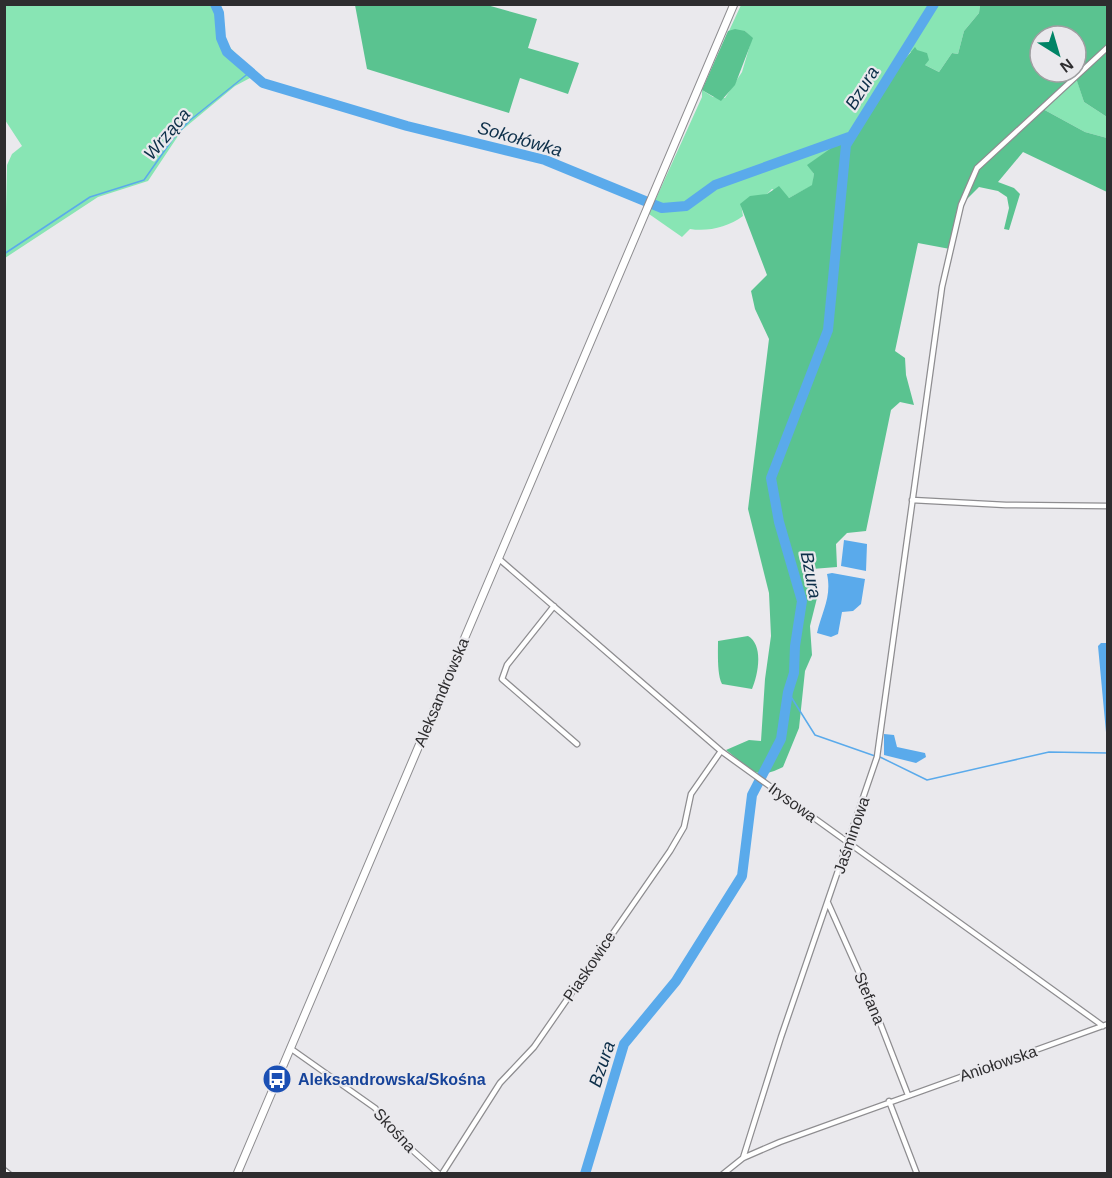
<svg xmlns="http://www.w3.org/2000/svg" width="1112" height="1178" font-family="Helvetica,sans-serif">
<rect width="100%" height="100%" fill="#eae9ed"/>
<path fill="#88e5b4" d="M 4,5 L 212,5 L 222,17 L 226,43 L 251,70 L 250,78 L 235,86 L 182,130 L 148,181 L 98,197 L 5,258 L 7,165 L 12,154 L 22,146 L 5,120 Z
M 741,5 L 980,5 L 979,13 L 964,31 L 958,54 L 952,53 L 939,72 L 925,65 L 927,53 L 910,52 L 906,59 L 902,55 L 851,134 L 808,165 L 814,174 L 813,185 L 789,198 L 772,189 L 767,194 L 741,204 L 743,216 C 728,227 708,232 690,229 L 682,237 L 649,214 L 702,97 L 702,90 L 713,97 L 725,98 L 742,72 L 752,38 L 745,31 L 729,31 Z
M 1076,77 L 1084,102 L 1107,117 L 1107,138 L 1085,132 L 1041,108 Z"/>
<path fill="#5ac390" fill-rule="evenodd" d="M 355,5 L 487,5 L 537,19 L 528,48 L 579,63 L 568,94 L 520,78 L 509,113 L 367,69 Z
M 980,5 L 1107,5 L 1107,117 L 1084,102 L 1076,78 L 1041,108 L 1085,132 L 1107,138 L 1107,192 L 1023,152 L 998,182 L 1014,188 L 1020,194 L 1009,230 L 1004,229 L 1009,208 L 1007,197 L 998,191 L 979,187 L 961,205 L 950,249 L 918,243 L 895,351 L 905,358 L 906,375 L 914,405 L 900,402 L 891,410 L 866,531 L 847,533 L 836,544 L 837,567 L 812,569 L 818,594 L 810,626 L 812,655 L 805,671 L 799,728 L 783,767 C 754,782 750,768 726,750 L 749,740 L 761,741 L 765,679 L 771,636 L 769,593 L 748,509 L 769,339 L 755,309 L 751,291 L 767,275 L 740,204 L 750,196 L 767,194 L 779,186 L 789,198 L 812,185 L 814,174 L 807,165 L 851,134 L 901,55 L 906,58 L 915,47 L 917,50 L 927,53 L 929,60 L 925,65 L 939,72 L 952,53 L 958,54 L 964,31 L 979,13 ZM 1040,36 L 1076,36 L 1076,72 L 1040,72 Z
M 735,29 L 745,31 L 753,38 L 735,85 L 721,101 L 702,90 L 728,31 Z
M 748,636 C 764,645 758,675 752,689 L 722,684 C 717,675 718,652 718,641 Z"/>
<path fill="#5aaaeb" d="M 844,540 L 867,544 L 866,571 L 841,566 Z
M 832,573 L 865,579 L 861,604 L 853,611 L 842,612 L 838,634 L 831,637 L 817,633 C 822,611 832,597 827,574 Z
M 1101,643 L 1107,643 L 1107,743 L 1098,646 Z
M 884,734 L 894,735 L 897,747 L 925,753 L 926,757 L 916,763 L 884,755 Z"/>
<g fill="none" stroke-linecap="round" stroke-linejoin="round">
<path stroke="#5aaaeb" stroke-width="1.5" d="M 4,254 L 90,197 L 144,180 L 172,140 L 189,121 L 250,72
M 788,692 L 815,735 L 875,756
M 880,757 L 927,780 L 1049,752 L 1108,753"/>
<path stroke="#5aaaeb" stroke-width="10" d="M 215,4 L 219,13 L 221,38 L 227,52 L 263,83 L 407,126 L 545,160 L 662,208 L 686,206 L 715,185 L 849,137
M 585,1174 L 624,1044 L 676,981 L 742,876 L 752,795 L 781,739 L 788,692 L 794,673 L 795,646 L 802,601 L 779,522 L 771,478 L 828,330 L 846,145 L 934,4"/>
<g stroke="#8e8d90" stroke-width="7">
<path id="street" d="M 912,500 L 1006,505 L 1108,506
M 498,558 L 721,751 L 1103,1026
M 554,606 L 507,665 L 502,679 L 577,744
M 828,903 L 870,997 L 908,1095
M 290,1048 L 375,1108 L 401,1140 L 439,1174
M 889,1101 L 917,1174
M 743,1158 L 781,1037 L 877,757 L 942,287 L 961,205 L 977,168 L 1108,47
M 4,1170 L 9,1174
M 442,1174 L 500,1083 L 534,1047 L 670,851 L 684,827 L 691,794 L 721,751
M 723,1174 L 743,1158 L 780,1142 L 1108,1024"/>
</g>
<g stroke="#8e8d90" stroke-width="9">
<path id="secondary" d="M 237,1174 L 734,4"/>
</g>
<use href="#street" stroke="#fff" stroke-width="4.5"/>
<use href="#secondary" stroke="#fff" stroke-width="7"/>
</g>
<defs>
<g id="bus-disc" transform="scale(1.5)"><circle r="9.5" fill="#1a4fb4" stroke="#eae9ed"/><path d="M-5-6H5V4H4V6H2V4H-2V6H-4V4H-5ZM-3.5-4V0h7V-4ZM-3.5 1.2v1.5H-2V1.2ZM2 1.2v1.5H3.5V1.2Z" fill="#fff"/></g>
</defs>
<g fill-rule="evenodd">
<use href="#bus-disc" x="277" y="1079"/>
</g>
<g text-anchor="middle" stroke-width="4.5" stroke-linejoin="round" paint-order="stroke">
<g font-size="16" fill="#2e2d2f" stroke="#eae9ed">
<text transform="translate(441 692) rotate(-67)" y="6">Aleksandrowska</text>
<text transform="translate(793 802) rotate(36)" y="6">Irysowa</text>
<text transform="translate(851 835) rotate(-71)" y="6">Jaśminowa</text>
<text transform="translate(589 966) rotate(-56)" y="6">Piaskowice</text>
<text transform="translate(870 998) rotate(67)" y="6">Stefana</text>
<text transform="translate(998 1063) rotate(-19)" y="6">Aniołowska</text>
<text transform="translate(395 1130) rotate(47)" y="6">Skośna</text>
</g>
<g font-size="16" font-weight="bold" fill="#164399" stroke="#eae9ed" text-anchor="start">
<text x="298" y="1085">Aleksandrowska/Skośna</text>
</g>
<g font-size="18" font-style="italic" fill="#0d2f49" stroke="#eae9ed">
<text transform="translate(862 88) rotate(-58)" y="6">Bzura</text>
<text transform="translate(167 134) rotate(-50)" y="6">Wrząca</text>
<text transform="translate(520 139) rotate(16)" y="6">Sokołówka</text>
<text transform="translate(811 575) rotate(79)" y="6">Bzura</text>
<text transform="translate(602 1064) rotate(-71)" y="6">Bzura</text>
</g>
</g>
<rect width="1112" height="1178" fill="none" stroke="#2e2d2f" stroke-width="12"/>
<g transform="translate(1058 54) rotate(143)"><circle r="28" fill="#eae9ed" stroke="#9f9ea1" stroke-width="1.5"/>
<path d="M0-4.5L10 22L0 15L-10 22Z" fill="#008466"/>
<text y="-9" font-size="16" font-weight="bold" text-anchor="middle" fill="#2e2d2f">N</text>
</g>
</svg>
